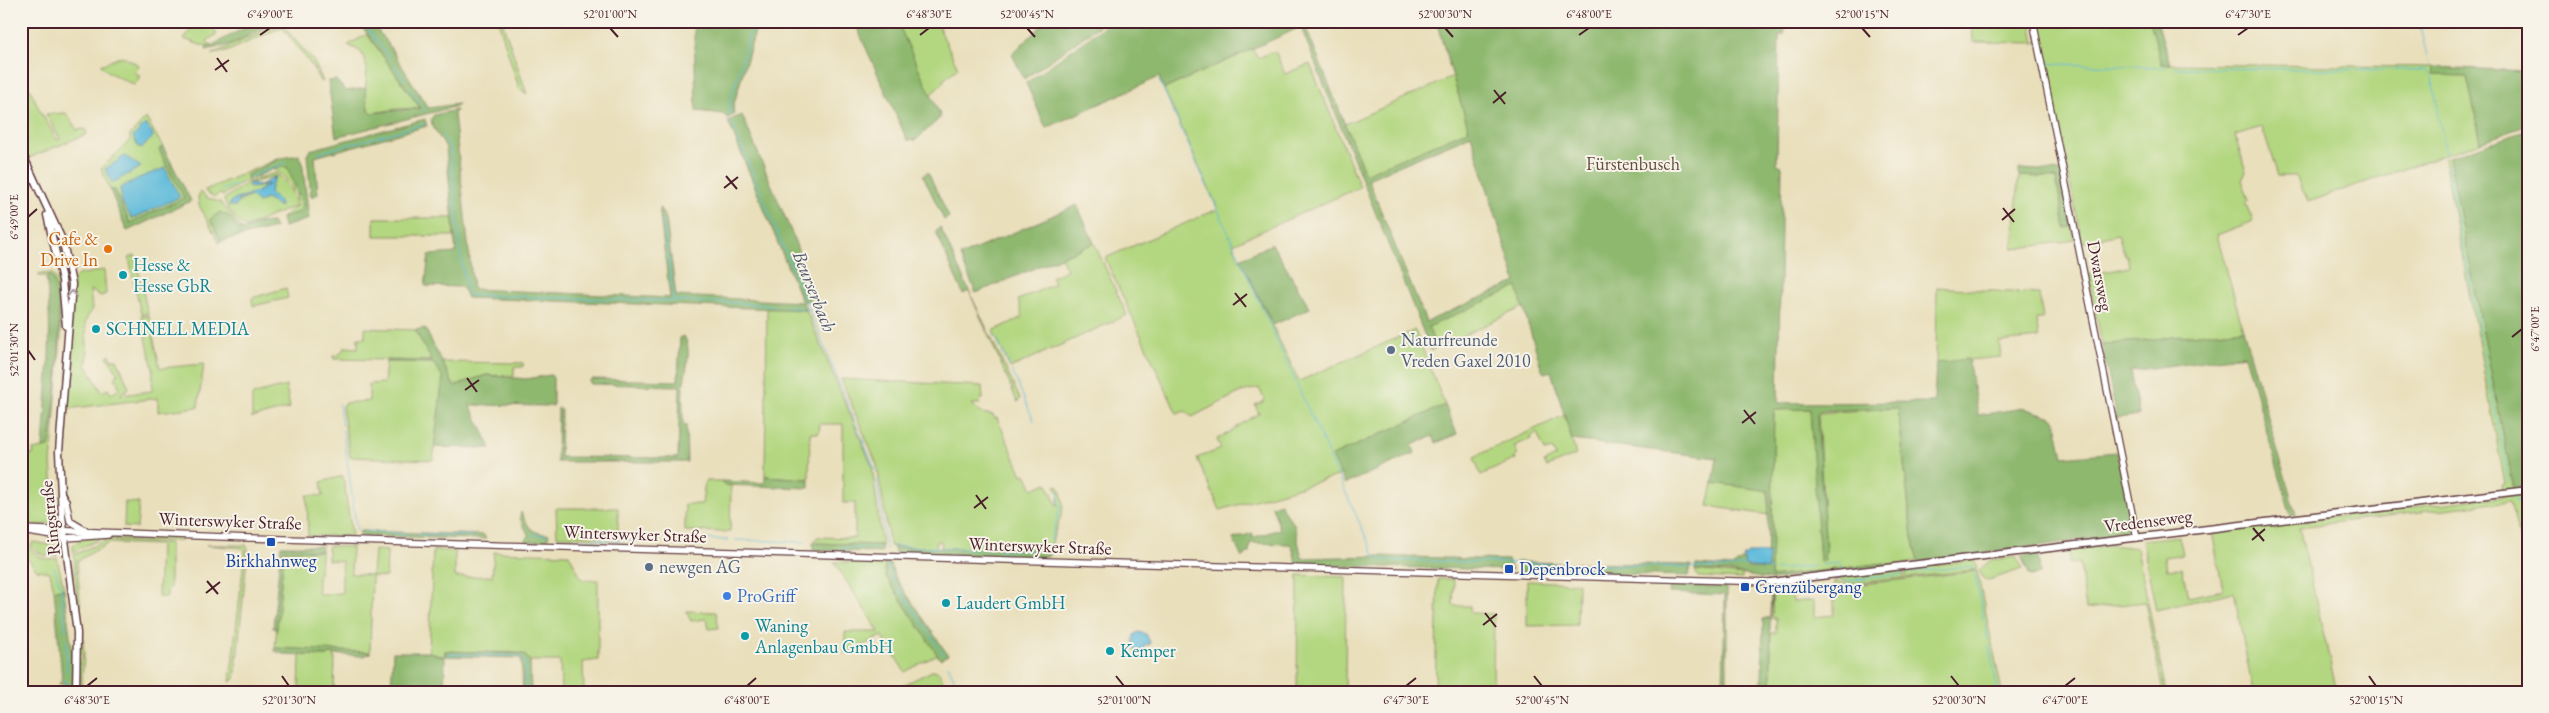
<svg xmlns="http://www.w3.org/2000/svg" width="2549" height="713" font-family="'EB Garamond',serif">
<rect width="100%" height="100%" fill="#f7f3e8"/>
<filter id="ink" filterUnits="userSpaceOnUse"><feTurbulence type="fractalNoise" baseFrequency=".02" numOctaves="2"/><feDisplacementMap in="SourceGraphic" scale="10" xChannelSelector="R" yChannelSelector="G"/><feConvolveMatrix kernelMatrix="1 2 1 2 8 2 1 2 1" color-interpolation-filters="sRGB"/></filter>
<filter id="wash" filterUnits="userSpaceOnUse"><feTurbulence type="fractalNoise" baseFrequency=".0096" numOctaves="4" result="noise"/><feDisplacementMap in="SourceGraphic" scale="20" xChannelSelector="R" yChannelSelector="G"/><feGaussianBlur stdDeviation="1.12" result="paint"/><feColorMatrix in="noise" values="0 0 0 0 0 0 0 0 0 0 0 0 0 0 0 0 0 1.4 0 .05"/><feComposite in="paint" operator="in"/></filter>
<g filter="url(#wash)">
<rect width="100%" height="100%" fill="#e9dfbb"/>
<path fill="#b3d780" stroke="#7e7b56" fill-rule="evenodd" d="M 191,21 L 208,21 L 217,34 L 207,41 L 211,46 L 200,45 L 184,39 L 194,26 Z
M 498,21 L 502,21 L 527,94 L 519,88 Z
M 897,21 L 936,21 L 958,68 L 943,80 L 944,82 L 930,95 Z
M 1972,21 L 2031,21 L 2035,43 L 1973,42 Z
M 2037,21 L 2150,21 L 2162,64 L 2432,67 L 2433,75 L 2467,76 L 2481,142 L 2308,202 L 2296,176 L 2278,176 L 2262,127 L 2235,135 L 2246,172 L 2242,180 L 2249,200 L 2245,202 L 2253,221 L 2217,235 L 2243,329 L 2102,345 L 2088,275 L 2129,267 L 2127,256 L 2125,256 L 2118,234 L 2101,238 L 2101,240 L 2082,242 Z
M 281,23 L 314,62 L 323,81 L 321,83 L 312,66 L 282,27 L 226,52 L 212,54 Z
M 367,34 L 420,108 L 397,109 L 372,113 C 357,97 374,71 362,54 C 360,50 353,48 348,45 Z
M 1253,49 L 1258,58 L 1275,51 L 1285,74 L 1310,64 L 1360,187 L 1233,244 L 1299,381 L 1415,330 L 1445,405 L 1333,456 L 1341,475 L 1220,510 L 1197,458 L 1221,449 L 1217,439 C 1234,431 1243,421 1259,414 L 1255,405 L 1265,401 L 1259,388 L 1241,392 L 1192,417 L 1185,411 L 1177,414 L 1105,258 L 1218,209 L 1164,89 Z
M 122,56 L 139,65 L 135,74 L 141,75 L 134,85 L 108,72 L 101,65 Z
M 1453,77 L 1469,130 L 1365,174 L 1345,124 Z
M 25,78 L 39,109 L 57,140 L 60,139 L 46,114 L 66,113 L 77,130 L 85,129 L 87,134 L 29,158 L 21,145 L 21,79 Z
M 146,118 L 163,147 L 161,148 L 184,198 L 130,223 L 115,190 L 110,190 L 101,169 L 130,140 L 130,135 Z
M 2449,157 L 2514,490 L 2503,491 L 2502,485 L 2505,484 L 2444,159 Z
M 280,158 L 281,158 L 247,175 L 248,179 L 222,196 L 220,193 L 214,197 L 206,192 L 205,190 Z
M 284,165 L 290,170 L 303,205 L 299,212 L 282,218 L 298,204 C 297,193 285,173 274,170 Z
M 275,173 C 284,177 297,197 295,206 L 246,227 C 240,226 224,205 224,199 L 248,182 ZM 276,176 L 271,186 L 270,194 L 280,204 L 266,199 L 258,203 L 251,196 L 237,203 L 229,203 L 257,192 L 269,184 L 260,186 L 248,184 Z
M 2019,176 L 2056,178 L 2065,228 L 2072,227 L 2075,240 L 2013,249 Z
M 201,192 L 207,198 L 220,202 L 243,230 L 210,219 L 221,241 L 219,243 L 199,205 L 198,197 Z
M 374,218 L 453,218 L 454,236 L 374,236 Z
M 1094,243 L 1127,315 L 1010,368 L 993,331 L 1023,317 L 1018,300 L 1054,284 L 1051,277 L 1067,270 L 1061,257 Z
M 135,255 L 148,314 L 141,314 L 129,258 Z
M 104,270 L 106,294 L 101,296 L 90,290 L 92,309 L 85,322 L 88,356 L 86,365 L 102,392 L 108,389 L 111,394 L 120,389 L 115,376 L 118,374 L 107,356 L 110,354 L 111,359 L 117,359 L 129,388 L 120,395 L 152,391 L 153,369 L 141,316 L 149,316 L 160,368 L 204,364 L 198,407 L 158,412 L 158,398 L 66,409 L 73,280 L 78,275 Z
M 52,273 L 58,282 L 61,337 L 51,463 L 55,519 C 47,528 32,525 21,524 L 21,456 L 34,454 L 33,450 L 49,447 C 57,397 66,324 51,276 L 39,276 L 39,274 Z
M 1517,286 L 1523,307 L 1431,351 L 1427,341 L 1433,339 L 1428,327 Z
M 1937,287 L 2039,294 L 2043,319 L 2036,319 L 2039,338 L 1999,342 L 2001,357 L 1936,363 Z
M 286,288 L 288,298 L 253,306 L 252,298 Z
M 969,291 L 1020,399 L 1017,402 L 1011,387 Z
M 767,308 L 806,310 L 872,466 L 882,545 L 813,543 L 817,537 L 855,538 L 855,503 L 843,503 L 843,424 L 820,424 L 819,433 L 810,433 L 809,479 L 765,476 Z
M 365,328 L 415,330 L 432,361 L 334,359 L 333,356 L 339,355 L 345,347 L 358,348 L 358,338 L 365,338 Z
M 386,362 L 433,363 L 443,377 L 433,460 L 350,457 L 342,407 L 344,403 L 369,401 L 369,384 L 384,383 Z
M 442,362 L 523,363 L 523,367 L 514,367 L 514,376 L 486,375 L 454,386 Z
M 841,379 L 982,386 L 983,399 L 981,399 L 980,404 L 972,404 L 981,413 L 993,415 L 995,419 L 997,418 L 1022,475 L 1026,474 L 1033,489 L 1047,483 L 1057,506 L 1059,492 L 1055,486 L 1058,485 C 1068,507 1061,515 1054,535 C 1052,542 1051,549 1050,555 L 1047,556 L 1048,550 L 942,548 L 941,541 L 937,541 L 936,548 L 890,546 L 877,465 Z
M 286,386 L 290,408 L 252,418 L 252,395 Z
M 1898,408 L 1912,537 L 1918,562 L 1886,566 L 1885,563 L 1771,577 L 1774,410 L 1810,409 L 1820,561 L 1826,552 L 1818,413 Z
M 1565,415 L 1576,455 L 1547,467 L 1544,462 L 1556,456 L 1552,449 L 1545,451 L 1537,433 L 1530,437 L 1531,439 L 1514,446 L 1518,455 L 1515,456 L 1516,459 L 1481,475 L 1474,457 Z
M 343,476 L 352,536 L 308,536 L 307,495 L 323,496 L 321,482 Z
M 705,481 L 722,481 L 723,485 L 731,485 L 730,532 L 685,531 L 685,504 L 702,504 Z
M 1713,483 L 1767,490 L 1769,515 L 1708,506 Z
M 2528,493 L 2528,572 L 2510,501 L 2299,527 L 2337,692 L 2253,692 L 2234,592 L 2156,610 L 2142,540 L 2179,536 L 2183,554 L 2165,557 L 2167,570 L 2182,568 L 2188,597 L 2223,590 L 2212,532 Z
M 125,502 L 139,503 L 137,528 L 124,527 Z
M 556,508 L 618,508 L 618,537 L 557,536 Z
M 119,535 L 178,537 L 181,541 L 102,538 L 73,552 L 73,545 L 83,539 Z
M 25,540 C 34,553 39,562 57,558 L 64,589 L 54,590 L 50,572 L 37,570 L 23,553 Z
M 106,540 L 170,543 L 170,587 L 167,590 L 167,597 L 158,597 L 160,545 L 109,543 L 77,561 L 84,654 L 81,692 L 78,692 L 80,659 L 83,656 L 80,654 L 74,555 Z
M 33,542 L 56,546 L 57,555 C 45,557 37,555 31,544 Z
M 206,545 L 246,545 L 248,548 L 235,679 L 230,682 L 245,550 L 243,548 Z
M 2111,545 L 2137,548 L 2166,692 L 2163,692 L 2145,602 L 2086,609 L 2080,563 L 2069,564 L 2069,550 Z
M 328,546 L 352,547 L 351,574 L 372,575 L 374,550 L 387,551 L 386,577 L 372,576 L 370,654 L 275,648 L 284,550 L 321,551 C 322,565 315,580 319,594 L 342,593 L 342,561 L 328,560 Z
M 433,550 L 455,551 L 455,577 L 492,576 L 494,552 L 569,554 L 582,580 L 598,580 L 598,660 L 583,662 L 584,692 L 561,692 L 560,661 L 530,661 L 521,653 L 445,651 L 445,657 L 429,652 Z
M 2016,557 L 2023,569 L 1985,581 L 1979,570 L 1991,560 Z
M 1974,560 L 1977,569 L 1975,570 L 1906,578 L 1906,568 Z
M 834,562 L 884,563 L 886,577 L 938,654 L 905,672 L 882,636 L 845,654 L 845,632 L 879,632 Z
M 1903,569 L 1904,578 L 1847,584 L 1834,577 Z
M 1695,570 L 1742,575 L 1742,579 L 1698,577 Z
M 1977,571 L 2002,692 L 1771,692 L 1771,633 L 1776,633 L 1776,618 L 1772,618 L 1773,586 L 1791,584 L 1793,602 L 1814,600 L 1814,617 L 1834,615 L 1834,581 L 1846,586 Z
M 1298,575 L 1346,577 L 1345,692 L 1297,692 Z
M 1438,579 L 1454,579 L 1453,606 L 1470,606 L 1471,613 L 1494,614 L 1493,692 L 1435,692 Z
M 1527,581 L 1578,583 L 1577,625 L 1527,626 Z
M 686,611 L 716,612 L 719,628 L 709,629 L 707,619 L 691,621 Z
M 330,654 L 335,654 L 334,692 L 299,692 L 300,655 L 327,656 Z
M 934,670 L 939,672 L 948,692 L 889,692 Z"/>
<path fill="#8eb86e" stroke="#6c6c4c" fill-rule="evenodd" d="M 257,21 L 277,21 L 232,44 L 206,50 L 207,46 L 211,46 Z
M 358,21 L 369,21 L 385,39 L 428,108 L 458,104 L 457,106 L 336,137 L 328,81 L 336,80 L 346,91 L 365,88 L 368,109 L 372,113 L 420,108 Z
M 694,21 L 748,27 L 750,21 L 758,21 L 733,107 L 734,115 L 727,118 L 723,114 L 696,111 Z
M 854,21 L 897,21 L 941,117 L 916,140 L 907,140 Z
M 1046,21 L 1106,21 L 1024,79 L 1012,54 Z
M 1112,21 L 1134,21 L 1137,27 L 1152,21 L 1293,21 L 1296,29 L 1164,89 L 1159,77 L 1046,128 L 1026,83 Z
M 1436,21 L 1784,21 L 1784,35 L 1779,35 L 1777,164 L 1782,166 L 1778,403 L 1934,402 L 1936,363 L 1968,359 L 1978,415 L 2024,408 L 2052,417 L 2055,419 L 2063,457 L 2117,452 L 2133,533 L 1918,562 L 1912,537 L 1898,408 L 1821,411 L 1817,415 L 1826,552 L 1824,553 L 1825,561 L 1820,561 L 1810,409 L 1774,410 L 1771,577 L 1885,563 L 1886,566 L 1771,580 L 1730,572 L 1695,570 L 1696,565 L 1732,567 L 1743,559 L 1748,568 L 1767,568 L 1769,491 L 1713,483 L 1717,458 L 1572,440 L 1551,371 L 1544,373 L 1542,370 L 1517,287 L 1428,327 L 1433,339 L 1427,341 L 1300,25 L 1304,23 L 1365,174 L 1469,130 ZM 1471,135 L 1516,282 L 1426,322 L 1368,179 Z
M 2150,21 L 2157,21 L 2170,64 L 2162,64 Z
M 2432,67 L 2528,71 L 2528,125 L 2481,142 L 2467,76 L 2433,75 Z
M 456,110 L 454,114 L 473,289 L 670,298 L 659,207 L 666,219 L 676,296 L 802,302 L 728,121 L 742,115 L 793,236 L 815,298 L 803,302 L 806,310 L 467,298 L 462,287 L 425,286 L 429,255 L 456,253 L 446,148 L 432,125 L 431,119 L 434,115 Z
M 425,119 L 427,126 L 315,157 L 318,194 L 311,197 L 307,155 L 310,150 Z
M 2528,130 L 2528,488 L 2514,490 L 2449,157 Z
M 163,147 L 191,201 L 127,231 L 110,190 L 115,190 L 130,223 L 184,198 C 176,181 165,166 159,149 Z
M 299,155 L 302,160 L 309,219 L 284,227 L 282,218 L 299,212 L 303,205 L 287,167 C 277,164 261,177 248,179 L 247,175 L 281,158 Z
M 2019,169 L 2061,171 L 2072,227 L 2065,228 L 2056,178 L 2019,176 Z
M 928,172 L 949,217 L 944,220 L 923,175 Z
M 1077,205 L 1094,243 L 976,293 L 960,256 Z
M 220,212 L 230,217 L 240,231 L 259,223 L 272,222 L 275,228 L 221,241 L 210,219 Z
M 940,227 L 969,291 L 963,294 L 936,232 Z
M 1272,244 L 1310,308 L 1273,325 L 1240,259 Z
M 51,276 C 68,297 54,418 49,447 L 43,448 C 46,391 54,334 46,277 Z
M 425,328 L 454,386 L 486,375 L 526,379 L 551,375 L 553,378 L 553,406 L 470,405 L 491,448 L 434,447 L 443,377 L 433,363 L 386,362 L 386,360 L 432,361 L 415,330 Z
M 2243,329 L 2296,515 L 2291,516 L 2245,355 L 2130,371 L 2139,415 L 2117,418 L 2102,345 Z
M 684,336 C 693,351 685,372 683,388 C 682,400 683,412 683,425 L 686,425 L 687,462 L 557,462 L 558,408 L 561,410 L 560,457 L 678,458 L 680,386 L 591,384 L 589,381 L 591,379 L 678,381 L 680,338 Z
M 1445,405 L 1457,434 L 1436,443 L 1433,436 L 1412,445 L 1415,453 L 1345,484 L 1332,456 Z
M 765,476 L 809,479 L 809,488 L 723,485 L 722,481 L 765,483 Z
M 1281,503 L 1282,508 L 1294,524 L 1302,558 L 1378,556 L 1508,560 L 1512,570 L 1297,565 L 1292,546 L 1289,544 L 1250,543 L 1249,552 L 1242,558 L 1233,539 L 1253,533 L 1252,538 L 1280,529 L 1272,506 Z
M 521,512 C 530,528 529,533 549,534 L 547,541 L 524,542 L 529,536 L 520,518 Z
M 360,531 L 484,535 L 486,539 L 361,536 L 359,534 Z
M 813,543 L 882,545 L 881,552 L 813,550 Z
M 281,546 L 322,546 L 321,551 L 284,550 L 277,629 L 273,628 Z
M 893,547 L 1048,550 L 1047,556 L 1039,557 L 896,553 Z
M 2038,554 L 2040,574 L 2030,576 L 2021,556 Z
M 1516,562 L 1691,565 L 1689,576 L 1520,571 Z
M 884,563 L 890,564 L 895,577 L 948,655 L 940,659 L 886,577 Z
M 1670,586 L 1725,587 L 1727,591 L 1727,692 L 1723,692 L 1725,595 L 1669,593 Z
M 1771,586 L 1773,586 L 1770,619 L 1771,692 L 1762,692 L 1763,619 L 1770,617 Z
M 64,589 L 75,675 L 74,692 L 64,692 L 65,684 L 59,684 L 62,679 L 54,590 Z
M 275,648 L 369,652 L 370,654 L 363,656 L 330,654 L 327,656 L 284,654 L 275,651 Z
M 445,651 L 524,654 L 530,661 L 531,692 L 523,692 L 521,658 L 445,656 Z
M 393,652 L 429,652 L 445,657 L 444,692 L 391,692 Z"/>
<path fill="#5cb9da" stroke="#536c82" d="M 145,124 L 152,132 L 153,137 L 143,147 L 138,147 L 133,137 Z
M 125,156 L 141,167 L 112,183 L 105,169 Z
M 165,168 L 180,197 L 132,219 L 122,202 L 120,188 L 139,178 Z
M 276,176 L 271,186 L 270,194 L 279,201 L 280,207 L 266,199 L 258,203 L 251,196 L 239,200 L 236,206 L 229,206 L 231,201 L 257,192 L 269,184 L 252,188 L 248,186 L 249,183 L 261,185 Z
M 1748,553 L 1768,553 L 1768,569 L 1745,566 L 1743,557 Z
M 1138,632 L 1146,634 L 1150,642 L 1149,645 L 1144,644 L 1145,650 L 1140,655 C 1133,652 1132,642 1134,635 Z"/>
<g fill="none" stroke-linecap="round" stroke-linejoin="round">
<path stroke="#5cb9da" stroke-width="1" d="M 362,21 L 390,59
M 2419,21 L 2429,66
M 2041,46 L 2045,48 L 2048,62 L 2053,64 L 2165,67
M 394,65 L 404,80
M 2175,68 L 2426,70 L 2432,78 L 2446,153
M 1159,80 L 1375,557 L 1383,560 L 1732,568 L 1744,565
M 409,88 L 426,112
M 730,116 L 730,103 L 753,21
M 731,121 L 876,472
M 443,135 L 450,149 L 461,260 L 468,295 L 738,303 L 810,309
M 318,153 L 424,124
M 2447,164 L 2509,482
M 250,177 L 285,163
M 222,190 L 239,183
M 663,220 L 674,301
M 995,335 L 1010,367
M 1012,371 L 1034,421
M 339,404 L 342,425
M 343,430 L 357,531
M 877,479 L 886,550
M 2513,493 L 2517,502 L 2528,501
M 363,531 L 408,534
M 413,534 L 475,536
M 532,535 L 547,535
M 556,539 L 642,541
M 689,539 L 728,540
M 735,540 L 805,542
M 893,546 L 1042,551
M 840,548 L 879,548
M 1048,550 L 1060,508 L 1058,490
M 887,565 L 891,577 L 944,655
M 1821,565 L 1839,563 L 1842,569
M 54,567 L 61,589 L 66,631
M 1769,569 L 1772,570
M 1776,570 L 1815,566
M 1907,573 L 1969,566 L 1973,568
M 1975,574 L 1984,621
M 1843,577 L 1846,581 L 1902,574
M 1985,625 L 1988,640
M 66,639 L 67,673
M 1989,646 L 1998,692
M 447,654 L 520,656 L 525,662 L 526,692
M 948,665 L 960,692
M 65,692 L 66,679"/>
</g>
</g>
<g filter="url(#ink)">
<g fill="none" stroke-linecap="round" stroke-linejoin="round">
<g stroke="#623c41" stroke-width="8">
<path id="tertiary" d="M 2033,21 L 2137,538
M 61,493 L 66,501 L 70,521 L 85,530
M 21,529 L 250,538 L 1771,582
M 28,532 L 66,538 L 108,535"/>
</g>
<g stroke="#623c41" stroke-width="9">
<path id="secondary" d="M 21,151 L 63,242 L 72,284 L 59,452 L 62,516 L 77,633 L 76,692
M 47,215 L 62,280 L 66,326
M 1771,582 L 2528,490"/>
</g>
<use href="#tertiary" stroke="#fff" stroke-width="5.5"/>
<use href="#secondary" stroke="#fff" stroke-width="6"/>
</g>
<defs><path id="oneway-chevron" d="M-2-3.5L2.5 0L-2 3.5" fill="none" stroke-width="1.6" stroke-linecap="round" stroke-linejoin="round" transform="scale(1.25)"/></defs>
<use stroke="#ae9aa0" href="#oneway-chevron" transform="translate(72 294) rotate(-90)"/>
</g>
<path fill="none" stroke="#4a1f2b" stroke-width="2" d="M 610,28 L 618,37M 1027,28 L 1035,37M 1445,28 L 1453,37M 1862,28 L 1870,37M 260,35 L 270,28M 920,35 L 929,28M 1579,35 L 1589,28M 2238,35 L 2248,28M 217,58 L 227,72M 215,70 L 229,60M 1494,90 L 1505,104M 1493,103 L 1506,92M 726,176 L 737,189M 724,188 L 738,177M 2003,208 L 2014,222M 28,217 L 37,209M 2002,220 L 2015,209M 1235,293 L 1246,307M 1233,305 L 1247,294M 2512,337 L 2522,329M 28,350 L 35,360M 467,378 L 477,392M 465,390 L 479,380M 1744,410 L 1755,424M 1742,423 L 1756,412M 976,495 L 986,509M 974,508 L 988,497M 2253,528 L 2264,541M 2252,540 L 2265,529M 207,581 L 218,594M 206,593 L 220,582M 1485,613 L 1496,627M 1483,625 L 1497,614M 282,676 L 289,686M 1116,676 L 1124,686M 1534,676 L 1542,686M 1951,676 L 1959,686M 2369,676 L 2376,686M 87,686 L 97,678M 747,686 L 756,678M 1406,686 L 1416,678M 2065,686 L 2075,678"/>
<circle fill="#e8710a" stroke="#f7f3e8" stroke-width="2" cx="108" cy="249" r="5"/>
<g fill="#0f9aa8" stroke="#f7f3e8" stroke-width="2">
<circle cx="123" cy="275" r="5"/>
<circle cx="96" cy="329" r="5"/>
<circle cx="946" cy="603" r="5"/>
<circle cx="745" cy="636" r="5"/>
<circle cx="1110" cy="651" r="5"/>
</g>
<g fill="#5c6f8a" stroke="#f7f3e8" stroke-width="2">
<circle cx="1391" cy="350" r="5"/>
<circle cx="649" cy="567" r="5"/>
</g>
<g fill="#1a4fb4" stroke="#f7f3e8" stroke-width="2">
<rect x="266" y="537" width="10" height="10" rx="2.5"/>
<rect x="1504" y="564" width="10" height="10" rx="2.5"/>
<rect x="1740" y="582" width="10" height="10" rx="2.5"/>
</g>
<circle fill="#3f7fe0" stroke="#f7f3e8" stroke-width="2" cx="727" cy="596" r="5"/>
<g text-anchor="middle" stroke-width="4" stroke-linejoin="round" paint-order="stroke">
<g font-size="18" fill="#644d40" stroke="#f7f3e8">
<text x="1633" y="170">Fürstenbusch</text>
</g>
<g font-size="18" fill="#c56008" stroke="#f7f3e8" text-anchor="end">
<text x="98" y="245">Cafe &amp;<tspan x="98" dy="21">Drive In</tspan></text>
</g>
<g font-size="18" fill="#0d838f" stroke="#f7f3e8" text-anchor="start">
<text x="133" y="271">Hesse &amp;<tspan x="133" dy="21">Hesse GbR</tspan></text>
<text x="106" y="335">SCHNELL MEDIA</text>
<text x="956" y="609">Laudert GmbH</text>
<text x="755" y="632">Waning<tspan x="755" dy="21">Anlagenbau GmbH</tspan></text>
<text x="1120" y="657">Kemper</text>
</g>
<g font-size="18" fill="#4a1f2b" stroke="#f7f3e8">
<text transform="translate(2100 276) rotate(79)" y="6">Dwarsweg</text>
<text transform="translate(50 518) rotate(-96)" y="6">Ringstraße</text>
<text transform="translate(230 521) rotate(2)" y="6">Winterswyker Straße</text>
<text transform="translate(2148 521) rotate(-7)" y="6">Vredenseweg</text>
<text transform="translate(635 534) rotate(2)" y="6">Winterswyker Straße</text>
<text transform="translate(1040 546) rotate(2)" y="6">Winterswyker Straße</text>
</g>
<g font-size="18" fill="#4e5e75" stroke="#f7f3e8" text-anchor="start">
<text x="1401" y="346">Naturfreunde<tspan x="1401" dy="21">Vreden Gaxel 2010</tspan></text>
<text x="659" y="573">newgen AG</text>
</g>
<g font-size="18" fill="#164399" stroke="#f7f3e8" text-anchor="start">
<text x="271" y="567" text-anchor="middle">Birkhahnweg</text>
<text x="1519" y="575">Depenbrock</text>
<text x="1755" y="593">Grenzübergang</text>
</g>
<g font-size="18" fill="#366cbe" stroke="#f7f3e8" text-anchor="start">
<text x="737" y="602">ProGriff</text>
</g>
<g font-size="19" font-style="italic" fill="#505568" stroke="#f7f3e8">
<text transform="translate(815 291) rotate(68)" y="7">Beurserbach</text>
</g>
</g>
<rect width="2549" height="713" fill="none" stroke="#f7f3e8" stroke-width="55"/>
<rect x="28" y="28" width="2494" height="658" fill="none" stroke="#4a1f2b" stroke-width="2"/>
<g font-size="12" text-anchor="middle" fill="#4a1f2b">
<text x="270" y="18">6°49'00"E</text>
<text x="610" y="18">52°01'00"N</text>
<text x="929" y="18">6°48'30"E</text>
<text x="1027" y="18">52°00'45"N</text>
<text x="1445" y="18">52°00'30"N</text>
<text x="1589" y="18">6°48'00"E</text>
<text x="1862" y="18">52°00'15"N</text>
<text x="2248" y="18">6°47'30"E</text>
<text transform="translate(14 217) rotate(-90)" y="4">6°49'00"E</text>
<text transform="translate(2535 329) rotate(-90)" y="4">6°47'00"E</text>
<text transform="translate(14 350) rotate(-90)" y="4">52°01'30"N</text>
<text x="87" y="704">6°48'30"E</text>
<text x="289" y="704">52°01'30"N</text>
<text x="747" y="704">6°48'00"E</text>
<text x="1124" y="704">52°01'00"N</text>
<text x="1406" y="704">6°47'30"E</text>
<text x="1542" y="704">52°00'45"N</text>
<text x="1959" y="704">52°00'30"N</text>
<text x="2065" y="704">6°47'00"E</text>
<text x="2376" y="704">52°00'15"N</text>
</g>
</svg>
